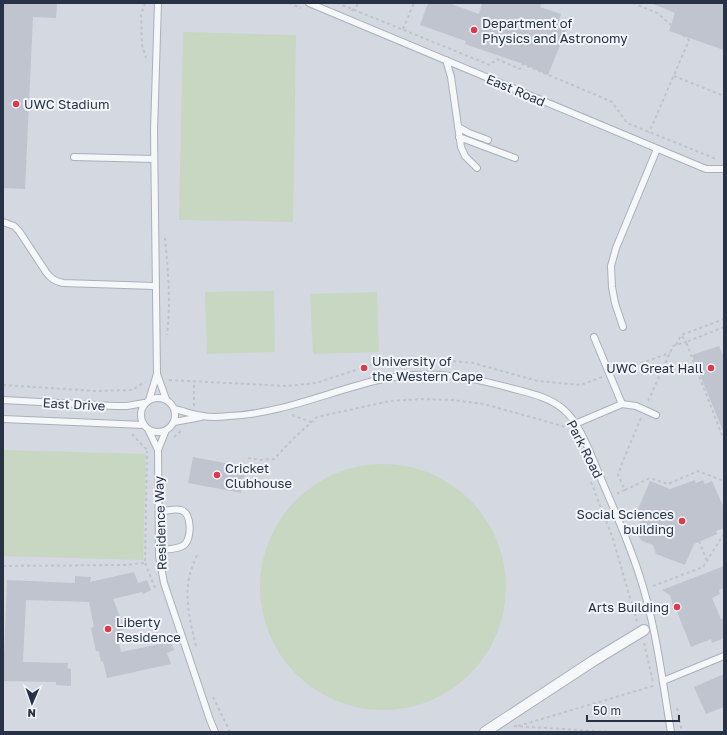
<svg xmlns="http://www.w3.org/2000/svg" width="727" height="735" font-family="'Golos Text',sans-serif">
<rect width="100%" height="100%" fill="#e2e6ec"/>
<path fill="#d4d8e1" d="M 3,3 L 724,3 L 724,732 L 3,732 Z"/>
<path fill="#c7d7c2" d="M 183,32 L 296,35 L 293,222 L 179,220 Z
M 274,291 L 275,352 L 207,354 L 205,292 Z
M 377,292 L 379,352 L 313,354 L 310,294 Z
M 3,450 L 146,454 L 143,560 L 3,556 Z
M260 587a123 123 0 1 1 246 0a123 123 0 1 1-246 0Z"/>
<path fill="#bfc4cf" d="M 3,3 L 57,3 L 56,18 L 33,17 L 25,189 L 3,188 Z
M 428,3 L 448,3 L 479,14 L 482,3 L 542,3 L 540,7 L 561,14 L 559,19 L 569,23 L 548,75 L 526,65 L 465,44 L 466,41 L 420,25 Z
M 651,3 L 724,3 L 724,50 L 669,31 L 675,13 Z
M 719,346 L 724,357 L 723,431 L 692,355 Z
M 193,457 L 246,467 L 241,493 L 188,483 Z
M 695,480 L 696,483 L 703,480 L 705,484 L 712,481 L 724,508 L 724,528 L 716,531 L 717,534 L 694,544 L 685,565 L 656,554 L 653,545 L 642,541 L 636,532 L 641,518 L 638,509 L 650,481 L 670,489 Z
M 724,566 L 724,588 L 719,590 L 720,594 L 712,598 L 721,619 L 724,618 L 724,638 L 712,643 L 711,639 L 691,647 L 676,609 L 672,610 L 672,602 L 670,595 L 662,590 Z
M 134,572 L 138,583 L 147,580 L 151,590 L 143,594 L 142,592 L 113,599 L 125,629 L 117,632 L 121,652 L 155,645 L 170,640 L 174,650 L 167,653 L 171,664 L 107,678 L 103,661 L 101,662 L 99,651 L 96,651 L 91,628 L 94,627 L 89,602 L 26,600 L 23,662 L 68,663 L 67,668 L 71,669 L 71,686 L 56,685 L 56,682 L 3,681 L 7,580 L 75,583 L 75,576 L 91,577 L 90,582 Z
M 724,674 L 724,707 L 706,714 L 694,687 Z"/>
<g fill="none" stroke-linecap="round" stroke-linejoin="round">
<g stroke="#aab0ba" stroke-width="8">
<path id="service" d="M 158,3 L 154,131 L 157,374 L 166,399
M 309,3 L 706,169 L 724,169
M 446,60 L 451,77 L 461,147 L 465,156 L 477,168
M 458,127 L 469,133 L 488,140
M 459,137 L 515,158
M 74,157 L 154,159
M 3,222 L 14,226 L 19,231 L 46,272 C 51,279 55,281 63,283 L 155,286
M 623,327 L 615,303 L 612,287 L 611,266 L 616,248 L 657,149
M 594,337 L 622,404
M141 415a17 17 0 1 1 34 0a17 17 0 1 1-34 0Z
M 3,400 L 115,406 L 127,406 L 144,403
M 149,400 L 157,374
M 174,409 C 184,411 193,415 203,416 C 212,418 221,417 229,416 C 279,414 326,393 374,381 C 425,368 468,376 518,390 C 533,394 550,398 563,409 C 580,423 590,453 599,474 C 613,507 628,540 639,574 C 656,625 662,679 671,732
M 3,419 L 144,425
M 174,422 L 201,417
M 575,424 L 622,404 L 636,406 L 656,415
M 148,429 L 158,450
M 166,430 L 158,450 L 159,556 L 164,583 L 210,720 L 215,732
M 159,512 C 165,511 174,508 181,510 C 192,513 192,539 184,545 C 177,550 167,549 159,550
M 663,681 L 724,656"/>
</g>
<g stroke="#aab0ba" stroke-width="12">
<path id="pedestrian" d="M 485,732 L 593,661 L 644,630"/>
</g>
<path stroke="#c0c4ca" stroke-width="2" stroke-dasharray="3 3" stroke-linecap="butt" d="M 145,3 L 141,15 L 142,45 L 146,58
M 289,3 L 301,8
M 337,3 L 490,65 L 497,59 L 520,69 L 522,64 L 601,97 L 612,102 L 627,123 L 716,159
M 633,3 L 657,13 L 689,40 L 649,133
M 352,11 L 359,3
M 403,29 L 414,3
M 674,76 L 724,96
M 165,238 C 168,270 171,304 167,335
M 724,327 L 686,342 L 724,440
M 676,345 L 681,335
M 618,371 L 670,353
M 169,380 L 287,386 L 316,383 L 380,362 L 431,359 L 473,363 L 538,381 L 581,385 L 602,377
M 3,385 L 96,391 L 132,390 L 145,382
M 648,401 L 673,346 L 686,342 L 681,335 L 724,319
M 194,406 L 194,382
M 292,415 L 311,422
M 132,434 L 147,450
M 174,437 L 182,430
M 248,458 L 260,460 L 274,459 L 293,439 L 317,417 L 390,401 L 423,399 L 453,400 L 484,404 L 566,427
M 591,482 L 613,539 L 637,622
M 625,490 L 650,478 L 668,484 L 698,471 L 724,481
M 619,494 L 618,493 L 625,490 L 618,475 L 622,463 L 641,418
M 699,541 L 707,561
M 145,563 L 156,590
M 3,566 L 122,565 L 145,563 L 147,451
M 653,586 L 703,567 L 724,534
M 644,643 L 653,682
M 196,646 C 191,626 186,605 188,584 C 189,574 193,565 197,555
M 213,697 L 230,732
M 677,708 L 682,732
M 514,726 L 612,732
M 518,726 L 653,686"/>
<use href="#service" stroke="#f5f7f9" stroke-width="6"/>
<use href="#pedestrian" stroke="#f5f7f9" stroke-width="10"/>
</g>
<g fill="#dc3b4e" stroke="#f2f5f9" stroke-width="1.5">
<circle cx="474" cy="30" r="4"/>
<circle cx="16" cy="104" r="4"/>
<circle cx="364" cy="368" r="4"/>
<circle cx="711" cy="368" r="4"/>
<circle cx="217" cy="475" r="4"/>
<circle cx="682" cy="521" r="4"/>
<circle cx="677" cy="607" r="4"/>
<circle cx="108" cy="629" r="4"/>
</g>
<g text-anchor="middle" stroke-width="4" stroke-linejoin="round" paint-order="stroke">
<g font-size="13" fill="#283246" stroke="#f2f5f9" text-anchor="start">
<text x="482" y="28">Department of<tspan x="482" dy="15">Physics and Astronomy</tspan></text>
<text x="24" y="109">UWC Stadium</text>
<text x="372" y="366">University of<tspan x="372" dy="15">the Western Cape</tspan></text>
<text x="703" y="373" text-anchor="end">UWC Great Hall</text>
<text x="225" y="473">Cricket<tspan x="225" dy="15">Clubhouse</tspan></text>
<text x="674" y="519" text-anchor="end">Social Sciences<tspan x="674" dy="15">building</tspan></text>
<text x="669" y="612" text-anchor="end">Arts Building</text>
<text x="116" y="627">Liberty<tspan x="116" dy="15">Residence</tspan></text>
</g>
<g font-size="13" fill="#283246" stroke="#f2f5f9">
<text transform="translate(516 90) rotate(23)" y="5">East Road</text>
<text transform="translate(74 404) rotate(3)" y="5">East Drive</text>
<text transform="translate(585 449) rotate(63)" y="5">Park Road</text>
<text transform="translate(160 523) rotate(-92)" y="5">Residence Way</text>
</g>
</g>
<rect width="727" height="735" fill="none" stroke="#283246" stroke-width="8"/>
<g transform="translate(32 703) rotate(182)" stroke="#f2f5f9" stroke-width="3" paint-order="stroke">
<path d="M0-3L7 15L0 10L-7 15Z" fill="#283246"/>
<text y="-6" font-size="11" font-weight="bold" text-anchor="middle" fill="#283246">N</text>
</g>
<path d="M587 715v6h92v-6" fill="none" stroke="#283246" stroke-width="2"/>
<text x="593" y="715" font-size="12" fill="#283246" stroke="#f2f5f9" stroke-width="3" paint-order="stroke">50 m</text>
</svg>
